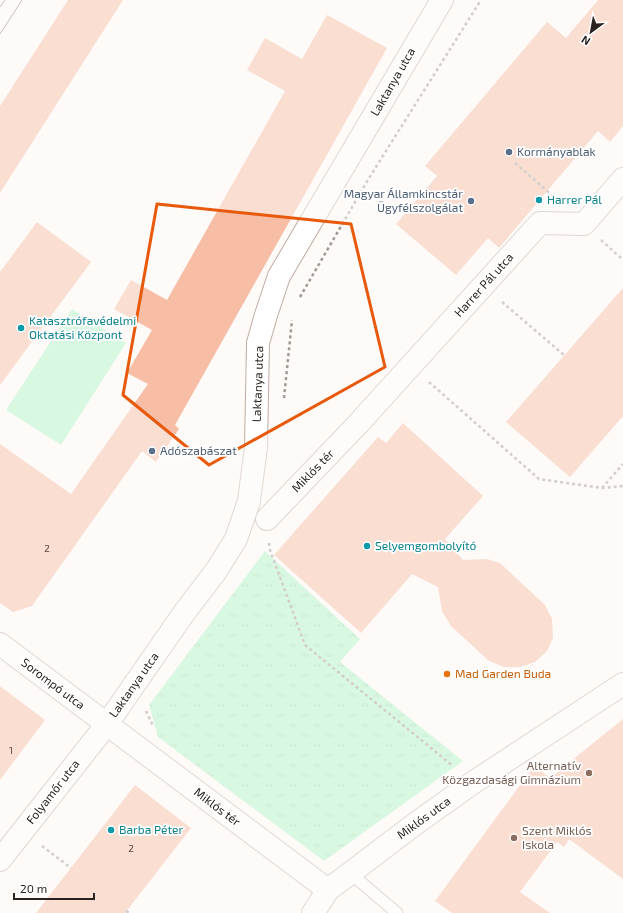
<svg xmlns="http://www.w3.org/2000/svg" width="623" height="913" font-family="'Exo 2',sans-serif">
<defs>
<pattern id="park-tufts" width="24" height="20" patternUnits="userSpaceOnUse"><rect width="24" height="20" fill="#acf6c7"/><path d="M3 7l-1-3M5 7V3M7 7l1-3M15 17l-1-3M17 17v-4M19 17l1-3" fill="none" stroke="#94d3aa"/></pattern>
</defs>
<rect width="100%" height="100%" fill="#fefaf8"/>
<path fill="#acf6c7" d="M 72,309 L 126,343 L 61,445 L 6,410 Z"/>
<path fill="url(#park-tufts)" d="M 265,551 L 360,639 L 340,662 L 463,761 L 324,861 L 158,737 L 149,705 Z"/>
<path fill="#f7bda5" d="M 68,0 L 123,0 L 0,193 L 0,106 Z
M 598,0 L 623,0 L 623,126 L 610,142 L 598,131 L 499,248 L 488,238 L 456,275 L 396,224 L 437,176 L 425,166 L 547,22 L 566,38 Z
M 327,15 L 387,48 L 175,425 L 179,429 L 156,462 L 142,451 L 32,606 L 13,612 L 0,603 L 0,444 L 71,494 L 148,384 L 127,373 L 152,330 L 114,309 L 131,280 L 167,300 L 285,91 L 247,70 L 265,38 L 302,59 Z
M 37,222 L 91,262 L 0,385 L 0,272 Z
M 623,288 L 623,416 L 570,477 L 506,422 Z
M 403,423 L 483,496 L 445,539 L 463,560 L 487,559 L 500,563 L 545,605 L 552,619 L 553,638 L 547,651 L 535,662 L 520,667 L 504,667 L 489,661 L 451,626 L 442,611 L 438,587 L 412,574 L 361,633 L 274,555 L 378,437 L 386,443 Z
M 0,686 L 45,720 L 0,780 Z
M 623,719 L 623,879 L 569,839 L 564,847 L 557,842 L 520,892 L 550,913 L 452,913 L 435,901 L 534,766 L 550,778 Z
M 135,785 L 191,828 L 125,913 L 36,913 Z"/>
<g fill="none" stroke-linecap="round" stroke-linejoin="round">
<g stroke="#c0aba2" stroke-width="13">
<path id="lane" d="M 350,873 L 397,913"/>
</g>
<g stroke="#c0aba2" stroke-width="24">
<path id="street" d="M 267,519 L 358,424 L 540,223 L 584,224 L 623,179
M 0,644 L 328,890
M 0,860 L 107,724 L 184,613 L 216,571 L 236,539 L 249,501 L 256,447 L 258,343 L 266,315 L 279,276 L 442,0
M 313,913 L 328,890 L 415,824 L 474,782 L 623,684"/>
</g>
<path stroke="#9f9996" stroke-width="2.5" stroke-dasharray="3 3" stroke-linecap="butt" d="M 515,163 L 555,198
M 601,240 L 623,260
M 300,297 L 369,178 L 481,0
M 502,302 L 564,355
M 429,382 L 539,479 L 602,488 L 623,486
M 284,398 L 292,320
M 602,488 L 623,464
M 269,543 L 270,550 L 305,645 L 453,766
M 146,711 L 153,726
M 42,846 L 71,868
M 126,911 L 129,913"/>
<use href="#lane" stroke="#fff" stroke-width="11"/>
<use href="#street" stroke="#fff" stroke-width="22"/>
<path stroke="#837d7a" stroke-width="1" d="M 0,7 L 5,0
M 0,34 L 22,0"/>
</g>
<path d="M0 0H623V913H0ZM 157,204 L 351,224 L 385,367 L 209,465 L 123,395 Z" fill="#fefaf8" fill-opacity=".55" fill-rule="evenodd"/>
<path fill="none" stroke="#e8590c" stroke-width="3" stroke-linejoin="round" d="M 157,204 L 351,224 L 385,367 L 209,465 L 123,395 Z"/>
<g fill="#5c6f8a" stroke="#fff" stroke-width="1.5">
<circle cx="509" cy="152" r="4"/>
<circle cx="471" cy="201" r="4"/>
<circle cx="152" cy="451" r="4"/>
</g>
<g fill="#0f9aa8" stroke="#fff" stroke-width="1.5">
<circle cx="539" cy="200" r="4"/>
<circle cx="21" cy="328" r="4"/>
<circle cx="367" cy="546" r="4"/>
<circle cx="111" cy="830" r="4"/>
</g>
<circle fill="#e8710a" stroke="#fff" stroke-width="1.5" cx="447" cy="674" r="4"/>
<g fill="#8d6e63" stroke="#fff" stroke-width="1.5">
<circle cx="589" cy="773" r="4"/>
<circle cx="514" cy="838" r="4"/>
</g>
<g text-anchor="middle" stroke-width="3.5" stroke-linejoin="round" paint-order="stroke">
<g font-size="10" fill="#5d4940">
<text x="47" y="552">2</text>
<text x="11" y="754">1</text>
<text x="131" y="852">2</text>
</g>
<g font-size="12" fill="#2a221e" stroke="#fff">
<text transform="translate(393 82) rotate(-60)" y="4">Laktanya utca</text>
<text transform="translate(484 285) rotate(-48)" y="4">Harrer Pál utca</text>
<text transform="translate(258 384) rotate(-88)" y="4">Laktanya utca</text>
<text transform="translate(313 471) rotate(-46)" y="4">Miklós tér</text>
<text transform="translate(53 684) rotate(37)" y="4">Sorompó utca</text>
<text transform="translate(134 685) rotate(-55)" y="4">Laktanya utca</text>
<text transform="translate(53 792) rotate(-52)" y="4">Folyamőr utca</text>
<text transform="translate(217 807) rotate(37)" y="4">Miklós tér</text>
<text transform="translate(424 818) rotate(-36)" y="4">Miklós utca</text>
</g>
<g font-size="12" fill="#4e5e75" stroke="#fff" text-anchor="start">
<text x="517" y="156">Kormányablak</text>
<text x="463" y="198" text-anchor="end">Magyar Államkincstár<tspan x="463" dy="14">Ügyfélszolgálat</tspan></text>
<text x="160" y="455">Adószabászat</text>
</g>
<g font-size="12" fill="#0d838f" stroke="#fff" text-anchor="start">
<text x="547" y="204">Harrer Pál</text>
<text x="29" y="325">Katasztrófavédelmi<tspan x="29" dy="14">Oktatási Központ</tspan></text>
<text x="375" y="550">Selyemgombolyító</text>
<text x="119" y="834">Barba Péter</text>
</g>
<g font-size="12" fill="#c56008" stroke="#fff" text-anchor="start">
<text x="455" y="678">Mad Garden Buda</text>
</g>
<g font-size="12" fill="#785e54" stroke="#fff" text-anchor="end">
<text x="581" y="770">Alternatív<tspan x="581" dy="14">Közgazdasági Gimnázium</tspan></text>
<text x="522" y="835" text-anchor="start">Szent Miklós<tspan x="522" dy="14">Iskola</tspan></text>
</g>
</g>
<g transform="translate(591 32) rotate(212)" stroke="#ffffff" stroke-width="3" paint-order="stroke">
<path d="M0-3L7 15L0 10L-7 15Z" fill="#2a221e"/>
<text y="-6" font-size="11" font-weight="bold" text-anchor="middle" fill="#2a221e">N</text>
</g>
<path d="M14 893v6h80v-6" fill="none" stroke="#2a221e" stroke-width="2"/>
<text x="20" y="893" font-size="12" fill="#2a221e" stroke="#ffffff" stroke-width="3" paint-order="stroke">20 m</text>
</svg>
